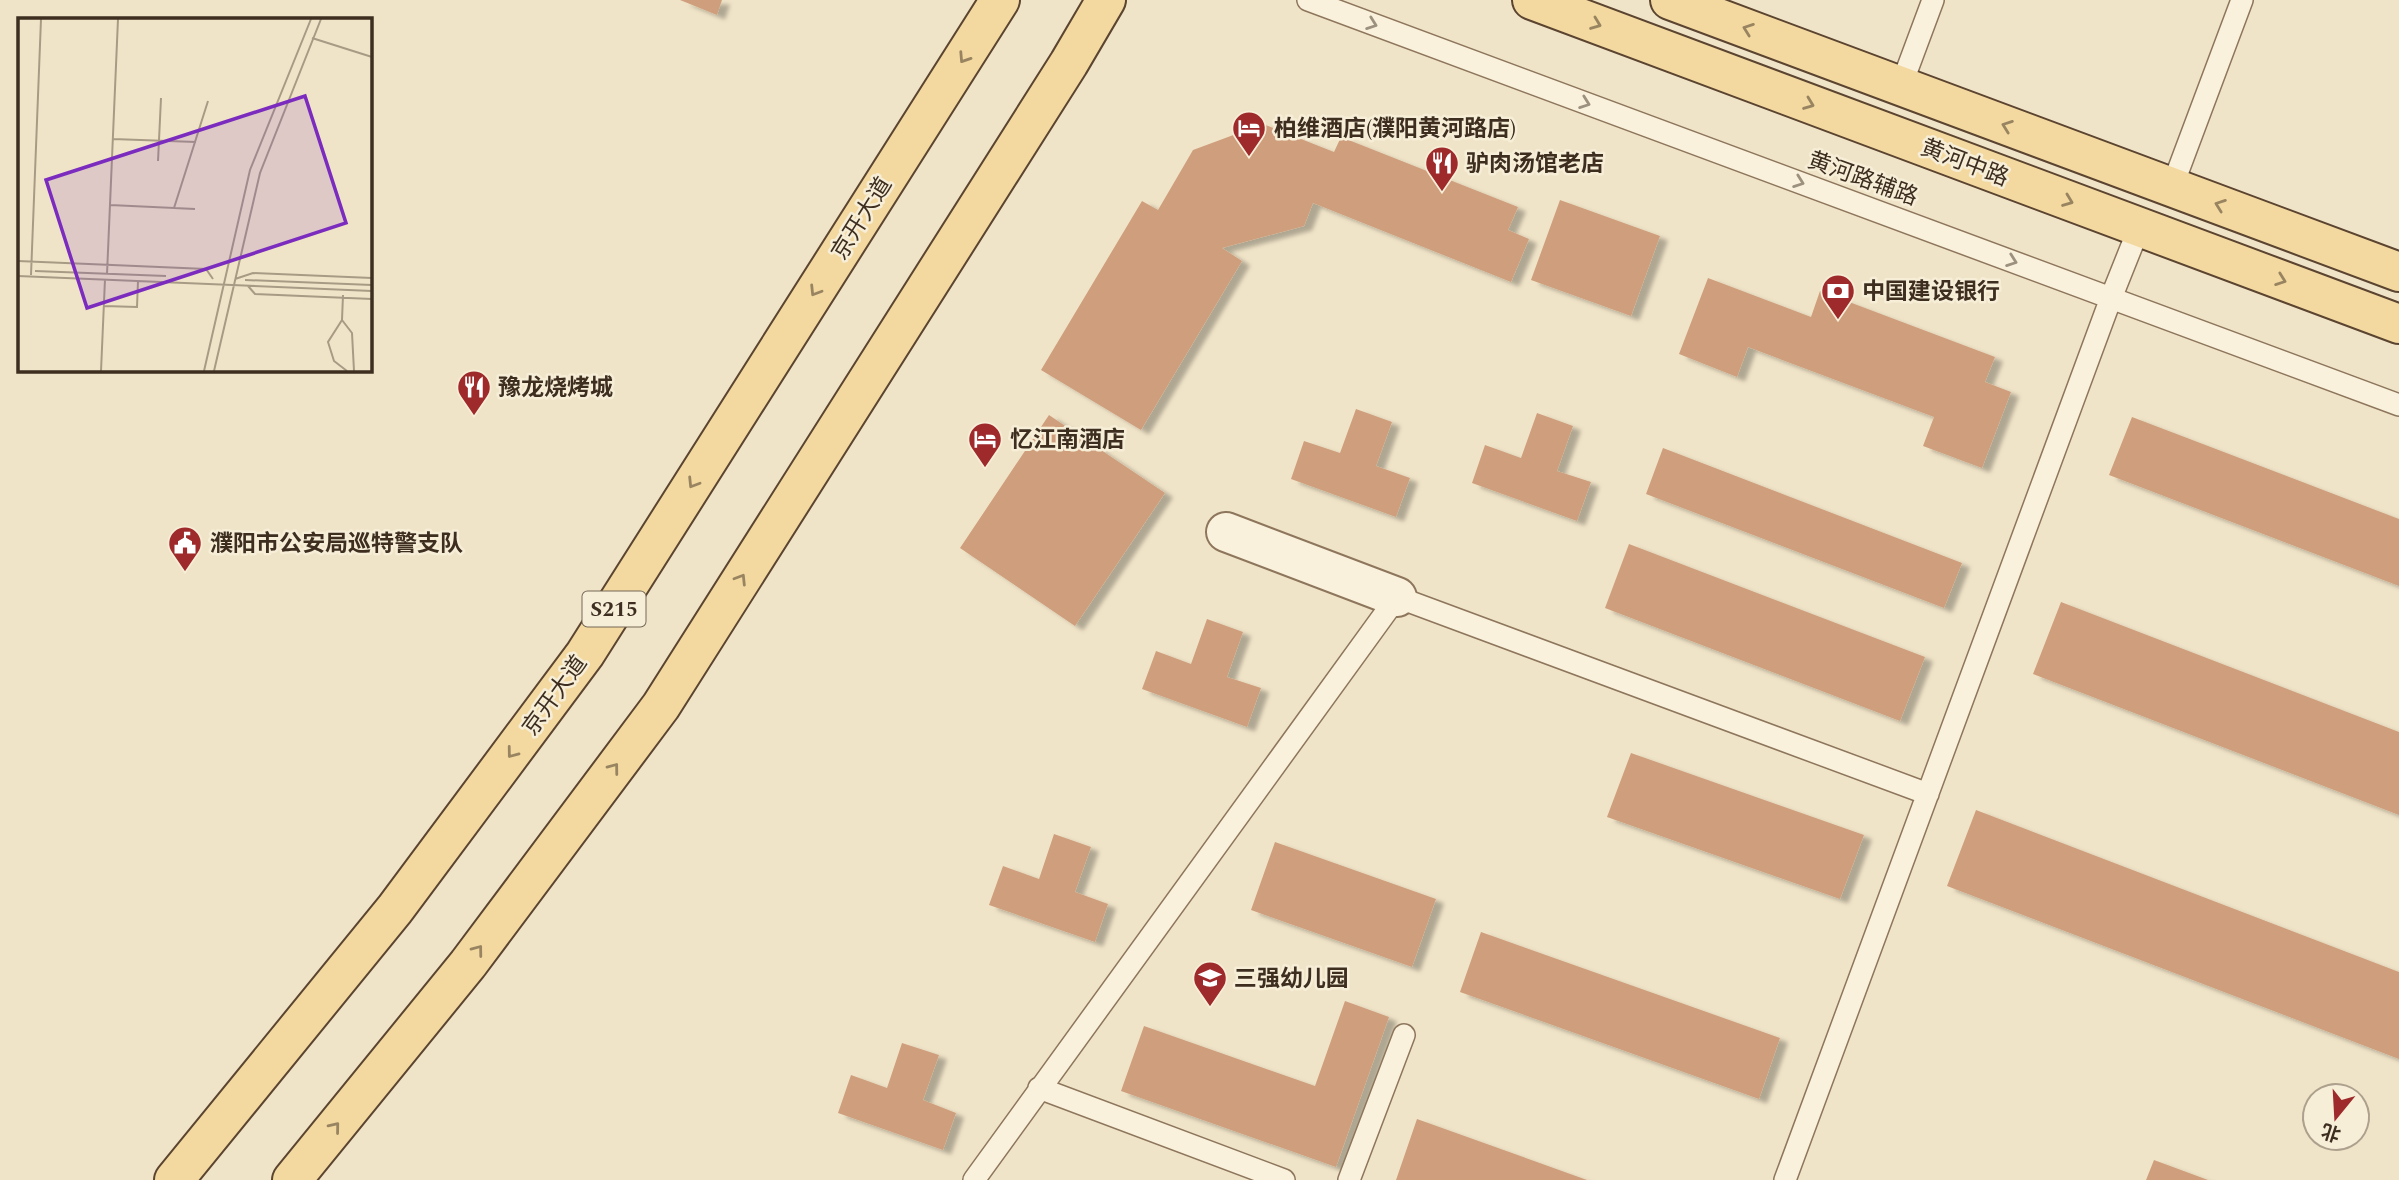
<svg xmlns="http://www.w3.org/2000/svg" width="2399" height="1180" font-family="Spectral,'Noto Sans SC',serif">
<defs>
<filter id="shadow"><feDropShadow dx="8" dy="4.5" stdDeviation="2" flood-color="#0004"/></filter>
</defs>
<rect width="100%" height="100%" fill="#f0e4c8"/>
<path fill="#cf9f7d" filter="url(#shadow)" d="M 680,0 L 722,0 L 717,15 Z
M 1263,124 L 1334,152 L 1341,137 L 1518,207 L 1508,230 L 1529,239 L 1511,282 L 1313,203 L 1304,226 L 1222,248 L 1242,261 L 1141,430 L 1041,370 L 1142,201 L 1158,210 L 1193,150 Z
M 1560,200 L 1660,236 L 1631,316 L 1531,280 Z
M 1708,278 L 1811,317 L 1820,291 L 1995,357 L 1985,382 L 2011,392 L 1982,468 L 1923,446 L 1934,417 L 1748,347 L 1737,377 L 1679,354 Z
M 1356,409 L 1392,422 L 1376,466 L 1410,478 L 1396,517 L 1291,479 L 1304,441 L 1340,453 Z
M 1537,413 L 1573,426 L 1557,471 L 1591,482 L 1577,521 L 1472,483 L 1485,445 L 1521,458 Z
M 1049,415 L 1165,493 L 1075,626 L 960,548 Z
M 2132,417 L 2399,519 L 2399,586 L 2109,475 Z
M 1663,448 L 1962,563 L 1944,608 L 1646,494 Z
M 1629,544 L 1925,657 L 1900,721 L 1605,608 Z
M 2061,602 L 2399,732 L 2399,815 L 2033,674 Z
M 1207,619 L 1243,632 L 1227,677 L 1261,688 L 1247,727 L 1142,689 L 1156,651 L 1191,664 Z
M 1631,753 L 1864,835 L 1840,899 L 1607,817 Z
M 1976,810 L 2399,972 L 2399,1059 L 1947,886 Z
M 1054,834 L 1091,847 L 1075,892 L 1108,904 L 1095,942 L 989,905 L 1003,866 L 1039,879 Z
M 1275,842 L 1436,899 L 1412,967 L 1251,910 Z
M 1481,932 L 1780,1038 L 1759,1099 L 1460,992 Z
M 1345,1001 L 1389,1017 L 1336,1167 L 1121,1091 L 1144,1026 L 1315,1086 Z
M 902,1043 L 939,1055 L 923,1100 L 956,1113 L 943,1150 L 838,1113 L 851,1075 L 887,1088 Z
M 1417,1119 L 1587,1180 L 1396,1180 Z
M 2154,1160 L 2208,1180 L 2146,1180 Z"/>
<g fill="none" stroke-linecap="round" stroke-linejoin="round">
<g stroke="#8d765c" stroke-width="24">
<path id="service" d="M 1308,0 L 2399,405
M 1901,86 L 1933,0
M 2172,187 L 2242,0
M 1039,1088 L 1284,1180
M 974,1180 L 1397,597 L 1928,794
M 1349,1180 L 1404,1035
M 1785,1180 L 2111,298 L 2139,228"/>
</g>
<g stroke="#8d765c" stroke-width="42">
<path id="minor" d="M 1226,532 L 1397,597"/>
</g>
<g stroke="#5b4430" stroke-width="42">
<path id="primary" d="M 1532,0 L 2399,324
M 1670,0 L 2399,272
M 174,1180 L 395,909 L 585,654 L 1000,0
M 292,1180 L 468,964 L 661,706 L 1069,63 L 1106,0"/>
</g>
<use href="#service" stroke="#faf1dc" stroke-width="21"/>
<use href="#minor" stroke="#faf1dc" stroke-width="38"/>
<use href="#primary" stroke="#f3d9a0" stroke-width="38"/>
</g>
<defs><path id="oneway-chevron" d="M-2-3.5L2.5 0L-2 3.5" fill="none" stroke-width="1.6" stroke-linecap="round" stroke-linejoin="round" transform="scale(1.75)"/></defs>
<g stroke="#9c907e">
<use href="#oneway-chevron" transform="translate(1372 24) rotate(20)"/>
<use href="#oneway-chevron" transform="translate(1585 103) rotate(20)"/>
<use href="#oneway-chevron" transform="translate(1799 182) rotate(20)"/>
<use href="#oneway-chevron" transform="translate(2012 261) rotate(20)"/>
</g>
<g stroke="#988460">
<use href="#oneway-chevron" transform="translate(1596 24) rotate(21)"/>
<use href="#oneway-chevron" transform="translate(1748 29) rotate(-160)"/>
<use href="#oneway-chevron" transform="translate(964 58) rotate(123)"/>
<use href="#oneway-chevron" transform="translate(1809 104) rotate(21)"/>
<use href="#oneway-chevron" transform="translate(2007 126) rotate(-160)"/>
<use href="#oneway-chevron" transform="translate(2068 201) rotate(21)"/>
<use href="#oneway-chevron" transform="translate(2220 205) rotate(-160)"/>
<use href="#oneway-chevron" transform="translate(2281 280) rotate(20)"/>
<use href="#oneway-chevron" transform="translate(815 291) rotate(122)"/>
<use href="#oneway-chevron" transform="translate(693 483) rotate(122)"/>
<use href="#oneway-chevron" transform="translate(741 579) rotate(-58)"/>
<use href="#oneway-chevron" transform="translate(512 753) rotate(127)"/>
<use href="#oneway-chevron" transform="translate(614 768) rotate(-53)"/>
<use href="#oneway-chevron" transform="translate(478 950) rotate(-53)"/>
<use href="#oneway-chevron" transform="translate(335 1127) rotate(-51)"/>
</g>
<defs>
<g id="hotel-pin" transform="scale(1.75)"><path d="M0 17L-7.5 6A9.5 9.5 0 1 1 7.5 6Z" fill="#9e2a2b" stroke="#f7eed8"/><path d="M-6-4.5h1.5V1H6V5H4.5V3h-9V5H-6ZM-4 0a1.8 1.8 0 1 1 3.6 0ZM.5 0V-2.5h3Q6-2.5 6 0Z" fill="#fff"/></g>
<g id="restaurant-pin" transform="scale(1.75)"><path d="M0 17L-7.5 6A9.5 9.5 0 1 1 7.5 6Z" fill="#9e2a2b" stroke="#f7eed8"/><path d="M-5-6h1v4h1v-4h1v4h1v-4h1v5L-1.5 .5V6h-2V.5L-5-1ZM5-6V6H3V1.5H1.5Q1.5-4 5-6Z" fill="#fff"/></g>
<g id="bank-pin" transform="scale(1.75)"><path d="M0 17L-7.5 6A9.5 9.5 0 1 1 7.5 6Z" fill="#9e2a2b" stroke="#f7eed8"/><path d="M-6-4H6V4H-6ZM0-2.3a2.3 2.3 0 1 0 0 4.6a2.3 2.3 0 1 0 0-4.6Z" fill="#fff"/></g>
<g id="civic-pin" transform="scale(1.75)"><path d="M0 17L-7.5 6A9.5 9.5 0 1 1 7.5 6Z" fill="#9e2a2b" stroke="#f7eed8"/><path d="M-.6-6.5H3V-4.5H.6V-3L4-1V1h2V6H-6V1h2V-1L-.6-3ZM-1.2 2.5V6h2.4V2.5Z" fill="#fff"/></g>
<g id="school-pin" transform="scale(1.75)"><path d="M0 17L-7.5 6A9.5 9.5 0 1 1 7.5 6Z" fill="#9e2a2b" stroke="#f7eed8"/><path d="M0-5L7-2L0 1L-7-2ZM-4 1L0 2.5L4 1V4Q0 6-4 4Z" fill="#fff"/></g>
</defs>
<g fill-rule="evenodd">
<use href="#hotel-pin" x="1249" y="128"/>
<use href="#restaurant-pin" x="1442" y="163"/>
<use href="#bank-pin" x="1838" y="291"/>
<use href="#restaurant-pin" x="474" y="387"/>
<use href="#hotel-pin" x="985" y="439"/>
<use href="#civic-pin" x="185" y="543"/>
<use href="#school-pin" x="1210" y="978"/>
</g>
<g text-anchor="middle" stroke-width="5" stroke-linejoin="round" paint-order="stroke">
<rect fill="#f7eed8" stroke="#756857" stroke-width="2" x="582.5" y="591.5" width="63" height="35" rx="5"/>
<g font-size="21" font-weight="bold" fill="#3d2e20">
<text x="614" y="616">S215</text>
</g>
<g font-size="23" font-weight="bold" fill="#3d2e20" stroke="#f7eed8" text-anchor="start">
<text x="1274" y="136">柏维酒店(濮阳黄河路店)</text>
<text x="1466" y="171">驴肉汤馆老店</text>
<text x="1862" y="299">中国建设银行</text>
<text x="498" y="395">豫龙烧烤城</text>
<text x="1010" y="447">忆江南酒店</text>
<text x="210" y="551">濮阳市公安局巡特警支队</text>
<text x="1234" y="986">三强幼儿园</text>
</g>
<g font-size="23" fill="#3d2e20" stroke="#f7eed8">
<text transform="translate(1965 162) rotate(21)" y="8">黄河中路</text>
<text transform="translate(1863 178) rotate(20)" y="8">黄河路辅路</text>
<text transform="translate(861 218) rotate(-58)" y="8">京开大道</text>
<text transform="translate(554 695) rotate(-54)" y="8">京开大道</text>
</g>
</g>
<g transform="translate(18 18)">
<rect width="354" height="354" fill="#f0e4c8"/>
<path fill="none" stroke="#a89b85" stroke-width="2" d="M 294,20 L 354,39M 95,121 L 178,124M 140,143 L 143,80M 92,187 L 156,190 L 190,83M 156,190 L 177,191M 0,243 L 188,251 L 195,261M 17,253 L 148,258M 89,256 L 100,1M 13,257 L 23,1M 0,258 L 354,273M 217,261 L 235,255 L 354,260M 227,262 L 354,267M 230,268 L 237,276 L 354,281M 325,277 L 324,302 L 334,315 L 336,353M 86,288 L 119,289 L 120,263M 324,302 L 310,324 L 316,343 L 329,353M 83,353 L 87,261M 186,353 L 232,152 L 293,1M 196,353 L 242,155 L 303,1"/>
<path fill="#7b2cbf" fill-opacity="0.15" stroke="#7b2cbf" stroke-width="3.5" d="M 287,78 L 328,205 L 69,290 L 28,162 Z"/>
<rect width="354" height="354" fill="none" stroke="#3d2e20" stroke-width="3.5"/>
</g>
<g transform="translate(2336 1117) rotate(198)"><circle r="33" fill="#f7eed8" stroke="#ada18e" stroke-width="2"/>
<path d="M0-5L12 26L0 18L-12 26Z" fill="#9e2a2b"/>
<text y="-10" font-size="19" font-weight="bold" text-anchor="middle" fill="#3d2e20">北</text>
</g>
</svg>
